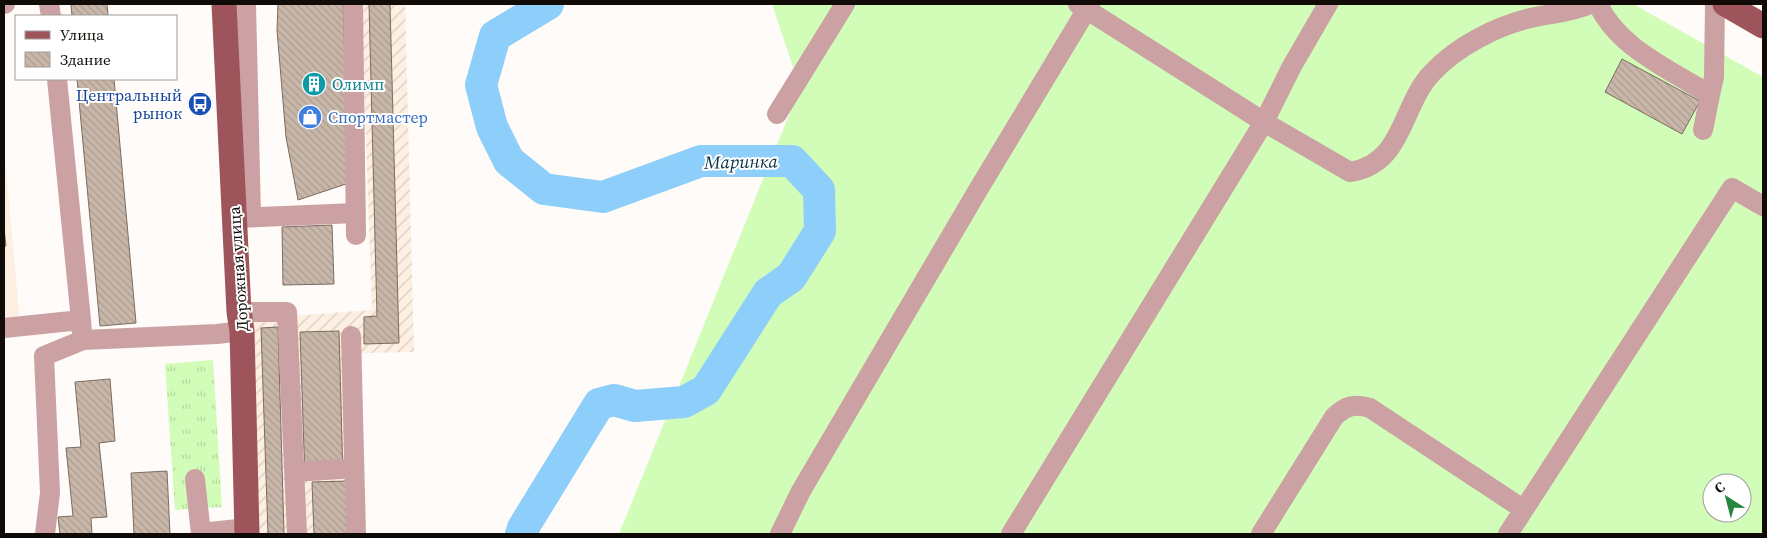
<svg xmlns="http://www.w3.org/2000/svg" width="1767" height="538" font-family="'Source Serif 4',serif">
<defs>
<pattern id="industrial-furrows" width="10" height="10" patternUnits="userSpaceOnUse" patternTransform="scale(1.25)"><rect width="10" height="10" fill="#feefe3"/><path d="M-1 1l2-2M0 10L10 0M9 11l2-2" fill="none" stroke="#d9ccc1"/></pattern>
<pattern id="grass-tufts" width="24" height="20" patternUnits="userSpaceOnUse" patternTransform="scale(1.25)"><rect width="24" height="20" fill="#d2fdb9"/><path d="M3 7l-1-3M5 7V3M7 7l1-3M15 17l-1-3M17 17v-4M19 17l1-3" fill="none" stroke="#b3d89e"/></pattern>
<pattern id="building-back-hatch" width="6" height="6" patternUnits="userSpaceOnUse" patternTransform="scale(1.25)"><rect width="6" height="6" fill="#c8b7a9"/><path d="M-1 5l2 2M0 0l6 6M5-1l2 2" fill="none" stroke="#ab9c90"/></pattern>
</defs>
<rect width="100%" height="100%" fill="#fefbf8"/>
<path fill="#feefe3" d="M 4,147 L 20,323 L 4,325 Z"/>
<path fill="url(#industrial-furrows)" d="M 361,4 L 405,4 L 414,352 L 362,353 L 364,534 L 257,534 L 250,319 L 372,310 Z"/>
<path fill="url(#grass-tufts)" d="M 213,360 L 222,507 L 175,510 L 165,364 Z"/>
<path fill="#d2fdb9" fill-rule="evenodd" d="M 772,4 L 1633,4 L 1763,77 L 1763,534 L 619,534 L 800,88 ZM 1712,483 L 1742,483 L 1742,513 L 1712,513 Z"/>
<g fill="none" stroke-linecap="round" stroke-linejoin="round">
<path stroke="#8dcefa" stroke-width="32" d="M 521,534 L 523,528 L 599,404 L 614,400 L 635,406 L 684,402 L 706,390 L 768,293 L 791,277 L 820,231 L 819,190 L 792,161 L 701,161 L 603,197 L 544,189 L 509,161 L 492,127 L 481,85 L 495,36 L 548,4"/>
</g>
<path fill="url(#building-back-hatch)" stroke="#7c6c60" d="M 71,4 L 107,4 L 108,16 L 72,16 Z
M 278,4 L 343,4 L 349,183 L 298,200 L 286,137 L 277,30 Z
M 369,4 L 390,4 L 399,343 L 364,344 L 364,317 L 377,316 Z
M 1622,59 L 1700,101 L 1682,134 L 1605,92 Z
M 77,79 L 114,79 L 136,323 L 100,326 Z
M 332,225 L 334,284 L 283,285 L 282,227 Z
M 4,228 L 6,246 L 4,246 Z
M 278,327 L 284,534 L 268,534 L 261,328 Z
M 339,331 L 343,478 L 305,479 L 300,332 Z
M 110,379 L 115,441 L 99,443 L 107,517 L 91,518 L 92,534 L 60,534 L 58,517 L 73,516 L 66,448 L 81,447 L 75,382 Z
M 167,471 L 170,534 L 134,534 L 131,473 Z
M 349,481 L 351,534 L 314,534 L 312,482 Z"/>
<g fill="none" stroke-linecap="round" stroke-linejoin="round">
<path stroke="#cca1a3" stroke-width="20" d="M 4,4 L 5,4
M 49,4 L 51,16
M 246,4 L 251,217
M 353,4 L 356,235
M 1078,4 L 1264,122 L 1350,172 C 1404,164 1401,105 1432,73 C 1457,46 1498,25 1535,17 C 1554,13 1572,12 1590,4
M 1598,4 C 1618,48 1671,70 1710,95 L 1703,130
M 57,79 L 81,320
M 1710,95 L 1714,77 L 1715,4
M 777,114 L 845,4
M 238,218 L 356,213
M 239,312 L 287,312 L 297,534
M 4,328 L 81,320 L 82,333
M 351,336 L 356,534
M 295,472 L 354,468
M 195,479 L 201,534
M 201,533 L 247,528
M 45,534 L 50,493 L 44,356 L 83,340 L 217,334 L 242,331
M 780,534 L 801,491 L 978,190 L 1090,4
M 1011,534 L 1264,122 L 1292,66 L 1328,4
M 1261,534 L 1334,417 C 1345,406 1355,403 1370,408 L 1523,509
M 1508,534 L 1732,188 L 1763,206"/>
<path stroke="#9d555b" stroke-width="25" d="M 224,4 L 239,312 L 242,331 L 247,534
M 1725,4 L 1763,26"/>
</g>
<defs>
<g id="building-disc" transform="scale(1.25)"><circle r="9.5" fill="#0f9aa8" stroke="#fff"/><path d="M-4-6H4V6H1V3H-1V6H-4ZM-2.5-4.3h1.7v1.8h-1.7ZM.8-4.3h1.7v1.8H.8ZM-2.5-1h1.7V.8h-1.7ZM.8-1h1.7V.8H.8Z" fill="#fff"/></g>
<g id="bus-disc" transform="scale(1.25)"><circle r="9.5" fill="#1a4fb4" stroke="#fff"/><path d="M-5-6H5V4H4V6H2V4H-2V6H-4V4H-5ZM-3.5-4V0h7V-4ZM-3.5 1.2v1.5H-2V1.2ZM2 1.2v1.5H3.5V1.2Z" fill="#fff"/></g>
<g id="shop-disc" transform="scale(1.25)"><circle r="9.5" fill="#3f7fe0" stroke="#fff"/><path d="M-5-2.5h2.3a2.7 3.5 0 0 1 5.4 0H5L5.5 6h-11ZM-1.5-2.5h3a1.5 2.3 0 0 0-3 0Z" fill="#fff"/></g>
</defs>
<g fill-rule="evenodd">
<use href="#building-disc" x="314" y="84"/>
<use href="#bus-disc" x="200" y="104"/>
<use href="#shop-disc" x="310" y="117"/>
</g>
<g text-anchor="middle" stroke-width="4" stroke-linejoin="round" paint-order="stroke">
<g font-size="16" fill="#0d838f" stroke="#fff" text-anchor="start">
<text x="332" y="90">Олимп</text>
</g>
<g font-size="16" fill="#164399" stroke="#fff" text-anchor="end">
<text x="182" y="101">Центральный<tspan x="182" dy="18">рынок</tspan></text>
</g>
<g font-size="16" fill="#366cbe" stroke="#fff" text-anchor="start">
<text x="328" y="123">Спортмастер</text>
</g>
<g font-size="16" fill="#100b06" stroke="#fff">
<text transform="translate(238 269) rotate(-94)" y="6">Дорожная улица</text>
</g>
<g font-size="18" font-style="italic" fill="#0b3147" stroke="#fff">
<text transform="translate(741 162) rotate(-1)" y="6">Маринка</text>
</g>
</g>
<rect width="1767" height="538" fill="none" stroke="#100b06" stroke-width="10"/>
<rect x="15" y="15" width="162" height="65" fill="#ffffff" stroke="#9f9d9b"/>
<rect x="25" y="31" width="25" height="8" fill="#9d555b" stroke="#9f9d9b"/>
<text x="60" y="40" font-size="15" fill="#100b06">Улица</text>
<rect x="25" y="52" width="25" height="15" fill="url(#building-back-hatch)" stroke="#9f9d9b"/>
<text x="60" y="65" font-size="15" fill="#100b06">Здание</text>
<g transform="translate(1727 498) rotate(324)"><circle r="24" fill="#ffffff" stroke="#9f9d9b"/>
<path d="M0-4L9 19L0 12L-9 19Z" fill="#26883c"/>
<text y="-8" font-size="14" font-weight="bold" text-anchor="middle" fill="#100b06">С</text>
</g>
</svg>
